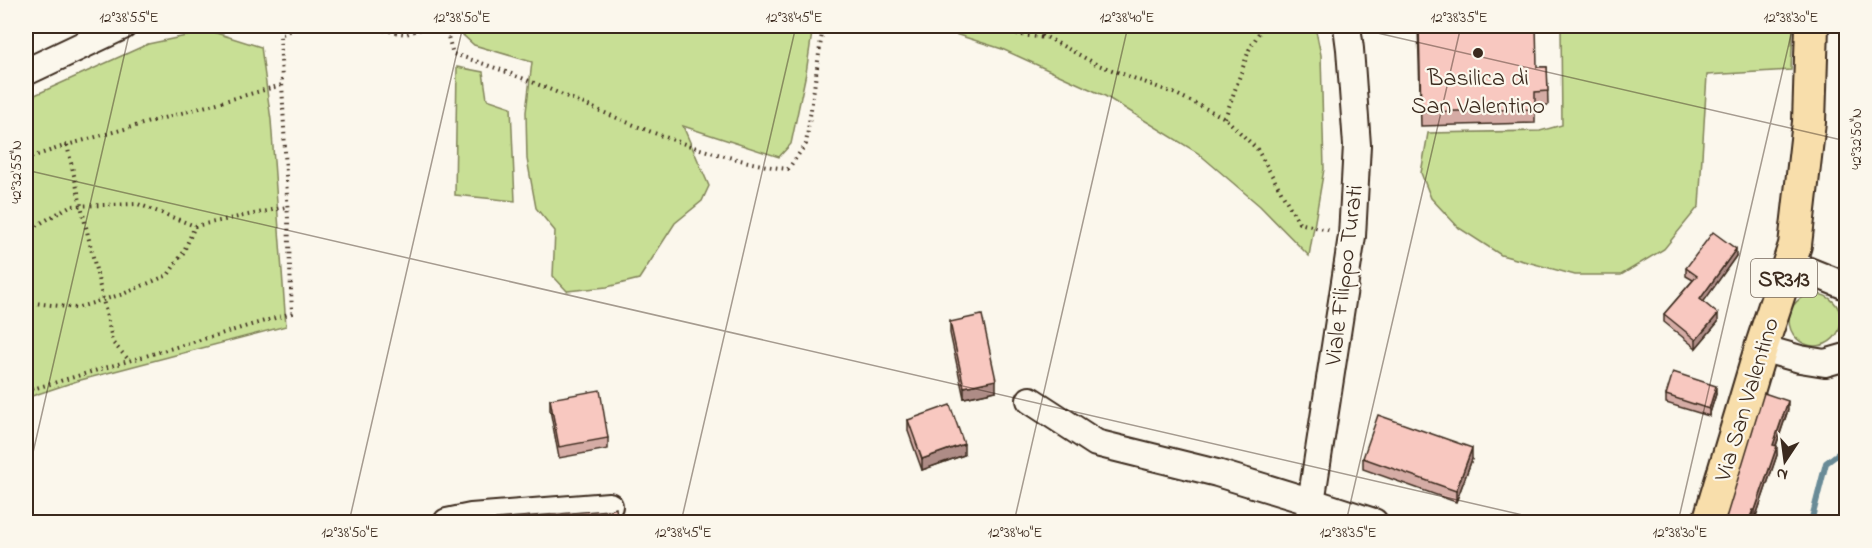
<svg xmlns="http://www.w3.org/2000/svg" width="1872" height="548" font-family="'Indie Flower',sans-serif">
<rect width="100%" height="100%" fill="#fbf7ec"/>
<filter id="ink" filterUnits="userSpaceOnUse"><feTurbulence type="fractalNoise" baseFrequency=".0167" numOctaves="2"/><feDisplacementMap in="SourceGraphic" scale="12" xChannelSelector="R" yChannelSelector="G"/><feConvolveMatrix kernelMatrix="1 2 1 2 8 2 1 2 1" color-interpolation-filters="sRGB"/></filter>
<g filter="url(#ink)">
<path fill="#c8df95" stroke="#82845a" stroke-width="1.5" d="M 453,26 L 813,26 L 806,73 L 791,144 L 779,157 L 683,126 L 709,186 L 702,201 L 675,223 L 639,279 L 607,287 L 567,291 L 553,276 L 555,231 L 536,208 L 527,159 L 526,112 L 532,62 L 474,45 Z
M 930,26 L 1315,26 L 1321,55 L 1324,169 L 1309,256 L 1260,206 L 1198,153 L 1105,96 L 1002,49 Z
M 1561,26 L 1793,26 L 1791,70 L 1707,75 L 1699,206 L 1664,249 L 1621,275 L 1575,275 L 1501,255 L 1459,228 L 1431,198 L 1421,173 L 1428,133 L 1540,131 L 1562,125 Z
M 210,31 L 261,47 L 271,120 L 286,326 L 77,381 L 26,398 L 26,99 L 148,44 Z
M 457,67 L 483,72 L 487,99 L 511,107 L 515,201 L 455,195 Z
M1789 320a26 26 0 1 1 52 0a26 26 0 1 1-52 0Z"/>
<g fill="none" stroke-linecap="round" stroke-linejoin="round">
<path stroke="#698b97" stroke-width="6" d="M 1811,522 L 1826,463 L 1846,448"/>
<g stroke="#3b2a1e" stroke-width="30">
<path id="minor" d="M 26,72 L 123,26
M 1789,263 L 1846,286
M 1761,348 L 1800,359 L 1825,363 L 1846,357
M 1030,400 L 1096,443 L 1217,473 L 1312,502 L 1374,522
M 447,522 L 471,517 L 609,506
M 1308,522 L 1352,236 L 1357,145 L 1350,49 L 1347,26"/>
</g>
<g stroke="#3b2a1e" stroke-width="36">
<path id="major" d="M 1709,522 L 1761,348 L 1795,245 L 1809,122 L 1812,26"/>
</g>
<path stroke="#3b2a1e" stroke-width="4" stroke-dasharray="1.5 4.5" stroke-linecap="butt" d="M 360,26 L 406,34 L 430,26
M 445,26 L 453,54 C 546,81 628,130 721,155 C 744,161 765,167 788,169 L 806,144 L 823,26
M 981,26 L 1014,34 L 1046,38
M 1026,26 L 1096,64 L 1176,94 L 1225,118 L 1257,149 L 1299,223 L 1332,231
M 1225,118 L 1249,50 L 1263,26
M 67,145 L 113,343 L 128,359
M 26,159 L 67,145 L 282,85
M 26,232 L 70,206 L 138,204 L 195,226 L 287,207
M 26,302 L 76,308 L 123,294 L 168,275 L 183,253 L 195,226
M 26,391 L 292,313 L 280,35 L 300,26 L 315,26"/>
<use href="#minor" stroke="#fbf7ec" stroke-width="26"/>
<use href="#major" stroke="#f8deab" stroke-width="32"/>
</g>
<path fill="#d5aca5" stroke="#3b2a1e" stroke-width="1.5" d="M 1418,26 L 1537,67 L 1547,67 L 1548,105 L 1535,106 L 1535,123 L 1421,126 Z
M 1736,256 L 1703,302 L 1718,322 L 1696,348 L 1664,322 L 1664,314 L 1693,280 L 1686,276 L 1686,268 Z
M 950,322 L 996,391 L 964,398 L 950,333 Z
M 1716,394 L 1709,416 L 1666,403 L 1666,395 Z
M 550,399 L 608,438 L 608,449 L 559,458 L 550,410 Z
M 1788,410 L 1776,446 L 1777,455 L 1755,519 L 1753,519 L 1723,522 Z
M 908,420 L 964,455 L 922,470 L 908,431 Z
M 1363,458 L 1472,459 L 1456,502 L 1363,469 Z"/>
<path fill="#ae8c86" stroke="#3b2a1e" stroke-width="1.5" d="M 1736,249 L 1736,256 L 1700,307 L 1700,299 Z
M 1718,314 L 1718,322 L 1696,348 L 1696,340 Z
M 996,380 L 996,391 L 964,398 L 964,387 Z
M 1716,386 L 1716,394 L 1709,416 L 1709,409 Z
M 1788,401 L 1788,410 L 1773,454 L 1773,445 Z
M 964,444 L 964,455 L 922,470 L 922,459 Z
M 1777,446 L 1777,455 L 1755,519 L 1755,510 Z
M 1472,448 L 1472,459 L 1456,502 L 1456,491 Z
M 1753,510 L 1753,519 L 1752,522 L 1748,522 Z"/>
<path fill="#f8c8c0" stroke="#3b2a1e" stroke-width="1.5" d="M 1419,26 L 1536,26 L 1537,67 L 1547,67 L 1548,91 L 1535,92 L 1535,109 L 1421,112 Z
M 1713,232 L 1736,249 L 1700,299 L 1718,314 L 1696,340 L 1664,314 L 1697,276 L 1686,268 Z
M 982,315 L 996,380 L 964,387 L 950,322 Z
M 1673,372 L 1716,386 L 1709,409 L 1666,395 Z
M 600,390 L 608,438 L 559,447 L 550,399 Z
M 1764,393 L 1788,401 L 1773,445 L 1777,446 L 1755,510 L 1753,510 L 1748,522 L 1723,522 L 1726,518 Z
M 950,405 L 964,444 L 922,459 L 908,420 Z
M 1378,415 L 1472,448 L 1456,491 L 1363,458 Z
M 616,508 L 618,522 L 496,522 L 496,519 L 610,510 Z
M 433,519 L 435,522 L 427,522 L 427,521 Z"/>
</g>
<path fill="none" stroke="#3b2a1e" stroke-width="1.5" stroke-opacity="0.45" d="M 1347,26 L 1846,141M 26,170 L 1553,522M 26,483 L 131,26M 349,522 L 463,26M 681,522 L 796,26M 1014,522 L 1128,26M 1346,522 L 1461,26M 1678,522 L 1793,26"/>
<circle fill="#3b2a1e" stroke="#fbf7ec" stroke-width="2" cx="1478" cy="53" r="6"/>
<g text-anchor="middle" stroke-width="4.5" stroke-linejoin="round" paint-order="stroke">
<rect fill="#fbf7ec" stroke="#75685c" stroke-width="1.5" x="1751" y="259" width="66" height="38" rx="4.5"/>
<g font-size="22" font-weight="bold" fill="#3b2a1e">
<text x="1784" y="286">SR313</text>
</g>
<g font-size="24" fill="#3b2a1e" stroke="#fbf7ec">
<text x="1478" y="85">Basilica di<tspan x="1478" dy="28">San Valentino</tspan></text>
</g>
<g font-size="24" fill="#3b2a1e" stroke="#fbf7ec">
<text transform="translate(1343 275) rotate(-83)" y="8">Viale Filippo Turati</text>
<text transform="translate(1746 399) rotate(-73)" y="8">Via San Valentino</text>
</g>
</g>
<rect width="1872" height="548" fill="none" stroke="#fbf7ec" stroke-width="66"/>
<g transform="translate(1785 461) rotate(193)" stroke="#fbf7ec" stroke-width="4.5" paint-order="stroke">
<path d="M0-4.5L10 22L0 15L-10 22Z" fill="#3b2a1e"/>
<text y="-9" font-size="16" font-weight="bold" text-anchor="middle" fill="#3b2a1e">N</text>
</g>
<rect x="33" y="33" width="1806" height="482" fill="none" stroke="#3b2a1e" stroke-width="2"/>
<g font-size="15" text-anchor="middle" fill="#3b2a1e">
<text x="129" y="22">12°38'55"E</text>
<text x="462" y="22">12°38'50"E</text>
<text x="794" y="22">12°38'45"E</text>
<text x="1127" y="22">12°38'40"E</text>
<text x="1459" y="22">12°38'35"E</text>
<text x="1791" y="22">12°38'30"E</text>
<text transform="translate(1856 139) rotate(-90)" y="5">42°32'50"N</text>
<text transform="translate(16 172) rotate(-90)" y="5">42°32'55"N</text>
<text x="350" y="537">12°38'50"E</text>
<text x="683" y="537">12°38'45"E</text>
<text x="1015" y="537">12°38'40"E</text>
<text x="1348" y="537">12°38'35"E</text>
<text x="1680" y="537">12°38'30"E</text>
</g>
</svg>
